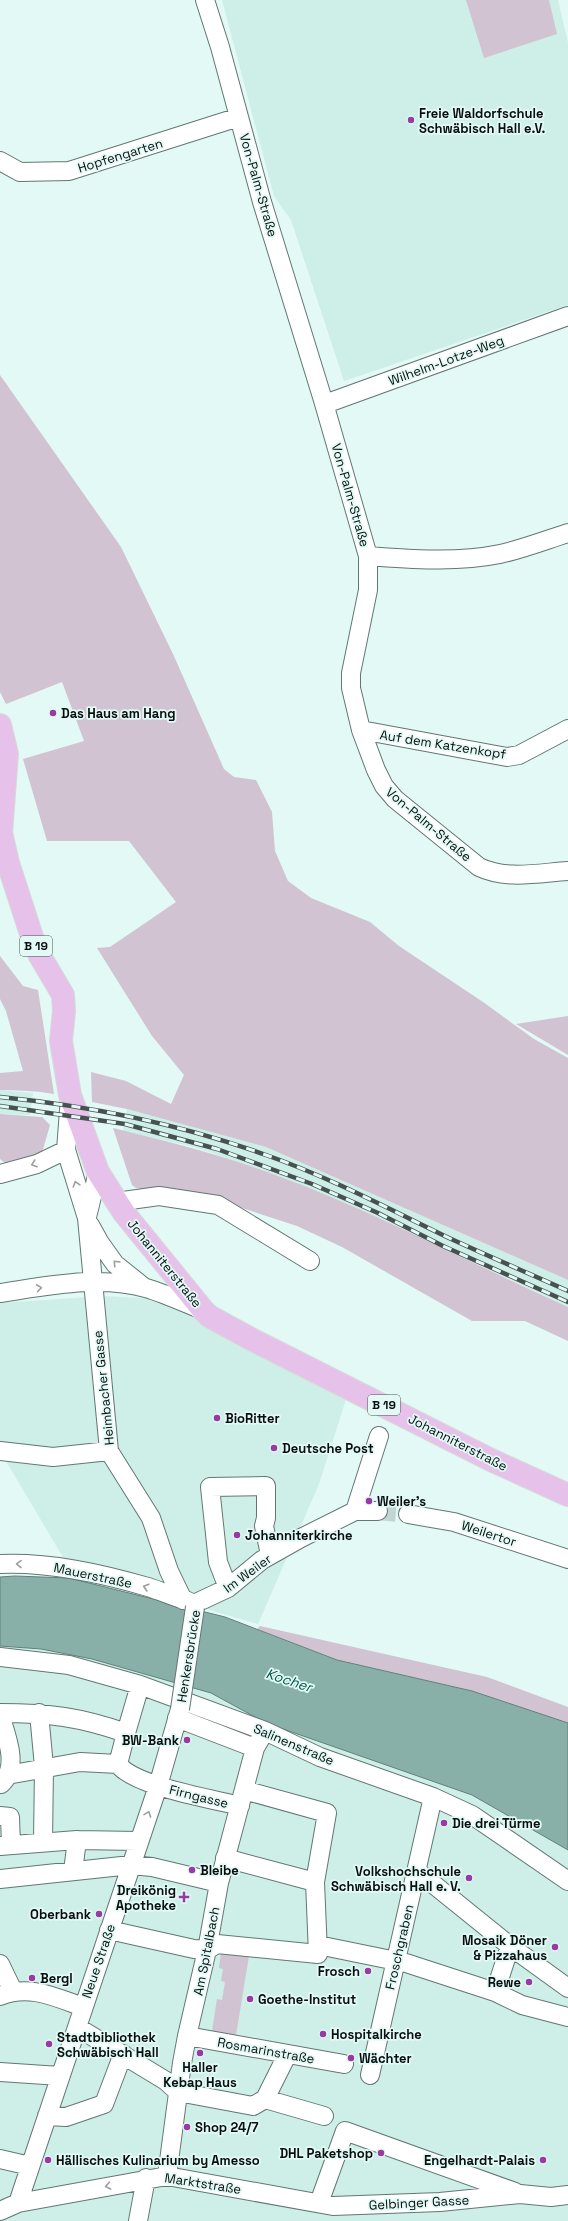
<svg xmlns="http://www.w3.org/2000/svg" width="568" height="2221" font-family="'Space Grotesk',sans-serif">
<rect width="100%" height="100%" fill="#e2f9f5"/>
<path fill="#ceeee8" d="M 222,0 L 558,0 L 568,43 L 568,305 L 344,381 L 291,220 L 274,196 Z
M 0,1090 L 33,1093 L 30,1115 L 0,1114 Z
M 127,1109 L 266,1147 L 568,1280 L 568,1307 L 379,1218 L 282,1177 L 194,1147 L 123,1131 Z
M 103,1296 L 181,1300 L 348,1393 L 319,1484 L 258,1624 L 70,1569 L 0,1451 L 0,1303 Z
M 0,1646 L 41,1649 L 92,1659 L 211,1693 L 266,1723 L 472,1795 L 568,1850 L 568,2221 L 0,2221 Z"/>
<path fill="#d1c3d2" d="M 466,0 L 549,0 L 557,34 L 484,58 Z
M 0,375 L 121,547 L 173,654 L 224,769 L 234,777 L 256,780 L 272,812 L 275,851 L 288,881 L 311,898 L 370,922 L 399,946 L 483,1002 L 534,1039 L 568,1058 L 568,1280 L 266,1147 L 127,1109 L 92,1102 L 91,1072 L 126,1081 L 171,1104 L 184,1075 L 152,1036 L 97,948 L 110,947 L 176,902 L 129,841 L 47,841 L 23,759 L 84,741 L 62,682 L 6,704 L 0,692 Z
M 0,956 L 23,986 L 38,990 L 54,1094 C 37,1091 18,1090 0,1090 L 0,1073 L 23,1071 L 6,1011 L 0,999 Z
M 568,1016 L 568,1055 L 516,1024 Z
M 0,1114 L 42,1117 L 50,1125 L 42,1153 L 10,1167 L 0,1159 Z
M 113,1128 C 170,1142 226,1156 281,1177 C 380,1214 472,1264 568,1307 L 568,1341 L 525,1321 L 472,1321 L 342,1247 L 297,1226 L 239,1207 L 136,1188 L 132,1185 Z
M 260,1626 L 487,1677 L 568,1707 L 568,1723 L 472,1691 L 337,1660 L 257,1629 Z
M 222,1946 L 250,1950 L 236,2035 L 212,2031 L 217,1999 L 222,2000 L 225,1982 L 221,1981 L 223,1969 L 219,1968 Z"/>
<path fill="#89b0a8" stroke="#62807a" d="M 15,1576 L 69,1578 L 225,1617 L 337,1660 L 472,1691 L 568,1723 L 568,1850 L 472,1795 L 266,1723 L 211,1693 L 92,1659 L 41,1649 L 0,1646 L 0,1577 Z"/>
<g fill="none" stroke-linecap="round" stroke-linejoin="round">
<path stroke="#c1d6d2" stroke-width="18" stroke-dasharray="18 9" stroke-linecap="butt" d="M 378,1511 L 408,1514"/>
<g stroke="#627773" stroke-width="20">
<path id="minor" d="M 205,0 L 220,47 L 262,202 L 323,400 L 368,556 L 368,590 L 351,673 L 351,688 L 361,730 L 376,770 L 384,786 L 395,799 L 479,867 C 506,880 538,873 568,871
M 0,161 L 20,172 L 69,171 L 239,117
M 325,404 L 568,316
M 368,556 C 412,559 456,563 500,554 C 523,549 546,540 568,533
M 361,730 L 507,757 L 519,755 L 568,729
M 70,1097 L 66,1150 L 87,1218 L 109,1451 L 151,1518 L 169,1571 L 183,1600
M 0,1174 L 37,1164 L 66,1150
M 116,1202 L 159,1196 L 218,1205 L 310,1261
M 87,1217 L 98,1172
M 90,1225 L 100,1243 L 115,1264 L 145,1288
M 0,1293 C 48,1286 99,1275 146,1288 C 166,1294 185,1303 203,1310
M 0,1451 L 53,1457 L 109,1451
M 355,1511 L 379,1436
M 408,1514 L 454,1522 L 568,1559
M 0,1564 C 50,1562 100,1573 148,1587 C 161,1591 174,1597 188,1601
M 228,1588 L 218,1562 L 210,1487 L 266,1486 L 266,1518 L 264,1526 L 270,1555
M 196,1603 L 228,1588 L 262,1560 L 301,1538 L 355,1511 L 378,1511
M 0,1657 L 69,1665 L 140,1685 L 265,1731 L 320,1757 L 433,1797 L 472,1815 L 568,1881
M 0,1713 C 49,1713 80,1717 126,1733 L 140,1685
M 39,1713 L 44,1767 L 43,1842
M 0,1715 C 6,1735 20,1767 1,1784
M 177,1718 L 255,1748
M 118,1764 L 126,1733
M 7,1775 L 80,1762 L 118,1764 C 133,1786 213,1799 240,1806
M 244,1790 L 327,1813 L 315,1882
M 0,1816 L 10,1817 L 11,1845
M 0,1846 L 77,1840 L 138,1841
M 73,1871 L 77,1840
M 417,1871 L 510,1946 L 568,1988
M 0,1879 L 131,1865 L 152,1867 L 219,1883
M 109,1930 L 194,1949 L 207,1950
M 318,1945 L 406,1963 L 495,1992 L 522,2005 L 568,2017
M 207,1950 L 217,1944 L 318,1954 L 315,1882 L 225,1858
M 0,1964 L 13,1991
M 495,1992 L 510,1946
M 0,1996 C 29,1984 55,1997 83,2007
M 77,2027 L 166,2081 L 178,2092 L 253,2106 L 265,2099 L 287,2055
M 187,2036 L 344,2064
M 0,2072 L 60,2076
M 370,2075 L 433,1797
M 265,2099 L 324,2116
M 47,2116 L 66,2117 L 104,2104 L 123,2054
M 0,2159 L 30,2166
M 167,2176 L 182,2063 L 187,2036 L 207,1950 L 219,1883 L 255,1748 L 265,1731
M 18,2203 L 158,1786 L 180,1709
M 319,2203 L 345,2131 L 515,2192
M 0,2211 L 18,2203 L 167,2176 L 333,2206 L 440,2202 L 520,2194 L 551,2197 L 568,2195
M 138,2221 L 146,2178"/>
</g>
<g stroke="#d7d9d8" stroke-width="24">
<path id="major" d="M 0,725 L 7,754 L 1,834
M 0,828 L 8,863 L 32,937 L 40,956 L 63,995 L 64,1011 L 61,1041 L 70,1095 L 98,1172 L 124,1213 L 203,1310 L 209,1316 L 251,1339 L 491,1460 L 568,1495"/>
</g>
<use href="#minor" stroke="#fff" stroke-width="18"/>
<use href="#major" stroke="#e6c2ea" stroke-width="22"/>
<g stroke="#475250" stroke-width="4.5">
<path id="rail" d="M 0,1097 C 91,1106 180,1124 266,1155 C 329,1177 389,1209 449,1238 C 488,1256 528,1273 568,1291
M 0,1106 L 125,1124 L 217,1149 L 312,1184 L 378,1213 L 443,1246 L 568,1302"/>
</g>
<use href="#rail" stroke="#e2f9f5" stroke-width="3" stroke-dasharray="9" stroke-linecap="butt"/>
<g stroke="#627773" stroke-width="20" stroke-linecap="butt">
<path id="minor-bridge" d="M 180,1709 L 195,1607"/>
</g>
<use href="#minor-bridge" stroke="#fff" stroke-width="18"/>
</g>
<defs><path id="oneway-chevron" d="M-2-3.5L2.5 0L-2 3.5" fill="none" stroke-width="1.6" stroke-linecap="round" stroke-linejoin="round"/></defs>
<g stroke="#9c9f9f">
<use href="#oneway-chevron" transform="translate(34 1164) rotate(161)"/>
<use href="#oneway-chevron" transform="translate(76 1184) rotate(-107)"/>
<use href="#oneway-chevron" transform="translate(116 1263) rotate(-133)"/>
<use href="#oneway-chevron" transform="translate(39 1288) rotate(-8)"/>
<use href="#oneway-chevron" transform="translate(19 1564) rotate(-179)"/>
<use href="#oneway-chevron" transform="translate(146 1587) rotate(-164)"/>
<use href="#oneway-chevron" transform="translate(148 1814) rotate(-70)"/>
<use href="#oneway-chevron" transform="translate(108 2186) rotate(169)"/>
</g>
<g fill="#993aa3" stroke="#e2f9f5" stroke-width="1.5">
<circle cx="411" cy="120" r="4"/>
<circle cx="53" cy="713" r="4"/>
<circle cx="217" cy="1418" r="4"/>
<circle cx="274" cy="1448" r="4"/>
<circle cx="369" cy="1501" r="4"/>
<circle cx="237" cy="1535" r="4"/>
<circle cx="187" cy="1740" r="4"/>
<circle cx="444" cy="1823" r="4"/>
<circle cx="192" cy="1870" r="4"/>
<circle cx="469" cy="1878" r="4"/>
<path d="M182 1891h4v4h4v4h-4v4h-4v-4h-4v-4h4z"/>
<circle cx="99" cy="1914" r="4"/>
<circle cx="555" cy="1947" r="4"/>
<circle cx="368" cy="1971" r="4"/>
<circle cx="32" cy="1978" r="4"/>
<circle cx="529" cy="1982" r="4"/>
<circle cx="250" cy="1999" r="4"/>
<circle cx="323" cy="2034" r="4"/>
<circle cx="49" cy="2044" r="4"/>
<circle cx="200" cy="2053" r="4"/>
<circle cx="351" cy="2058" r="4"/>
<circle cx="187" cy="2127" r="4"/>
<circle cx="381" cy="2153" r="4"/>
<circle cx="48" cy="2160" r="4"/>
<circle cx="543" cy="2160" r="4"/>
</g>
<g text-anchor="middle" stroke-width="3.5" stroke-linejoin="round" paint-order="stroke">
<g fill="#e2f9f5" stroke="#495553" stroke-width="1">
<rect x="20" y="936" width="32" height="20" rx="3"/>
<rect x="368" y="1395" width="32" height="20" rx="3"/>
</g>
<g font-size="12" font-weight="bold" fill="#080f0e">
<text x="36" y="950">B 19</text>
<text x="384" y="1409">B 19</text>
</g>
<g font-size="13" font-weight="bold" fill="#080f0e" stroke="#e2f9f5" text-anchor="start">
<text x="419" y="118">Freie Waldorfschule<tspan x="419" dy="15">Schwäbisch Hall e.V.</tspan></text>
<text x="61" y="718">Das Haus am Hang</text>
<text x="225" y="1423">BioRitter</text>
<text x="282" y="1453">Deutsche Post</text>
<text x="377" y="1506">Weiler's</text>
<text x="245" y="1540">Johanniterkirche</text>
<text x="179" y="1745" text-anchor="end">BW-Bank</text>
<text x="452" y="1828">Die drei Türme</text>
<text x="200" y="1875">Bleibe</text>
<text x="461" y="1876" text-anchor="end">Volkshochschule<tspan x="461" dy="15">Schwäbisch Hall e. V.</tspan></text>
<text x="176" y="1895" text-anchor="end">Dreikönig<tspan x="176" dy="15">Apotheke</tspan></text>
<text x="91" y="1919" text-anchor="end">Oberbank</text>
<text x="547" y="1945" text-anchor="end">Mosaik Döner<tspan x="547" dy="15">&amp; Pizzahaus</tspan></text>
<text x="360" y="1976" text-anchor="end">Frosch</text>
<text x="40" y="1983">Bergl</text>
<text x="521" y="1987" text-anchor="end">Rewe</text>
<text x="258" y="2004">Goethe-Institut</text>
<text x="331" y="2039">Hospitalkirche</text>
<text x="57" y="2042">Stadtbibliothek<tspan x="57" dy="15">Schwäbisch Hall</tspan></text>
<text x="359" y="2063">Wächter</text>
<text x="200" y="2072" text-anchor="middle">Haller<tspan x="200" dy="15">Kebap Haus</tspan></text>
<text x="195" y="2132">Shop 24/7</text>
<text x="373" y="2158" text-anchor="end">DHL Paketshop</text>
<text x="56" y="2165">Hällisches Kulinarium by Amesso</text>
<text x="535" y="2165" text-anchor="end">Engelhardt-Palais</text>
</g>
<g font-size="13" fill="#080f0e" stroke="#e2f9f5">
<text transform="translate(120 155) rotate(-17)" y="5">Hopfengarten</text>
<text transform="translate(259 185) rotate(74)" y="5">Von-Palm-Straße</text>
<text transform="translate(446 360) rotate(-20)" y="5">Wilhelm-Lotze-Weg</text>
<text transform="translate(351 495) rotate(74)" y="5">Von-Palm-Straße</text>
<text transform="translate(443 744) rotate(9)" y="5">Auf dem Katzenkopf</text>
<text transform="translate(429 824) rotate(40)" y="5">Von-Palm-Straße</text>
<text transform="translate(165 1263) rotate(51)" y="5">Johanniterstraße</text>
<text transform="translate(103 1388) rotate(-96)" y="5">Heimbacher Gasse</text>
<text transform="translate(458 1442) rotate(27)" y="5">Johanniterstraße</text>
<text transform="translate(489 1533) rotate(18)" y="5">Weilertor</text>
<text transform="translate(247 1573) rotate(-36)" y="5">Im Weiler</text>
<text transform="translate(93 1575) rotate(12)" y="5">Mauerstraße</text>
<text transform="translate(188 1656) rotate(-81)" y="5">Henkersbrücke</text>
<text transform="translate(294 1744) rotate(23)" y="5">Salinenstraße</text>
<text transform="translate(199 1796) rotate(14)" y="5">Firngasse</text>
<text transform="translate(399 1947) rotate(-77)" y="5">Froschgraben</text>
<text transform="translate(206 1951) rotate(-79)" y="5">Am Spitalbach</text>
<text transform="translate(98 1961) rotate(-71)" y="5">Neue Straße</text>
<text transform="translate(266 2050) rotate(10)" y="5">Rosmarinstraße</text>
<text transform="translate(203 2183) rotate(9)" y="5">Marktstraße</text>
<text transform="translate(419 2202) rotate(-3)" y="5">Gelbinger Gasse</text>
</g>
<g font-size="14" font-style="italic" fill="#00544b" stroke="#e2f9f5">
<text transform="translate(289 1680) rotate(18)" y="5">Kocher</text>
</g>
</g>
</svg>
